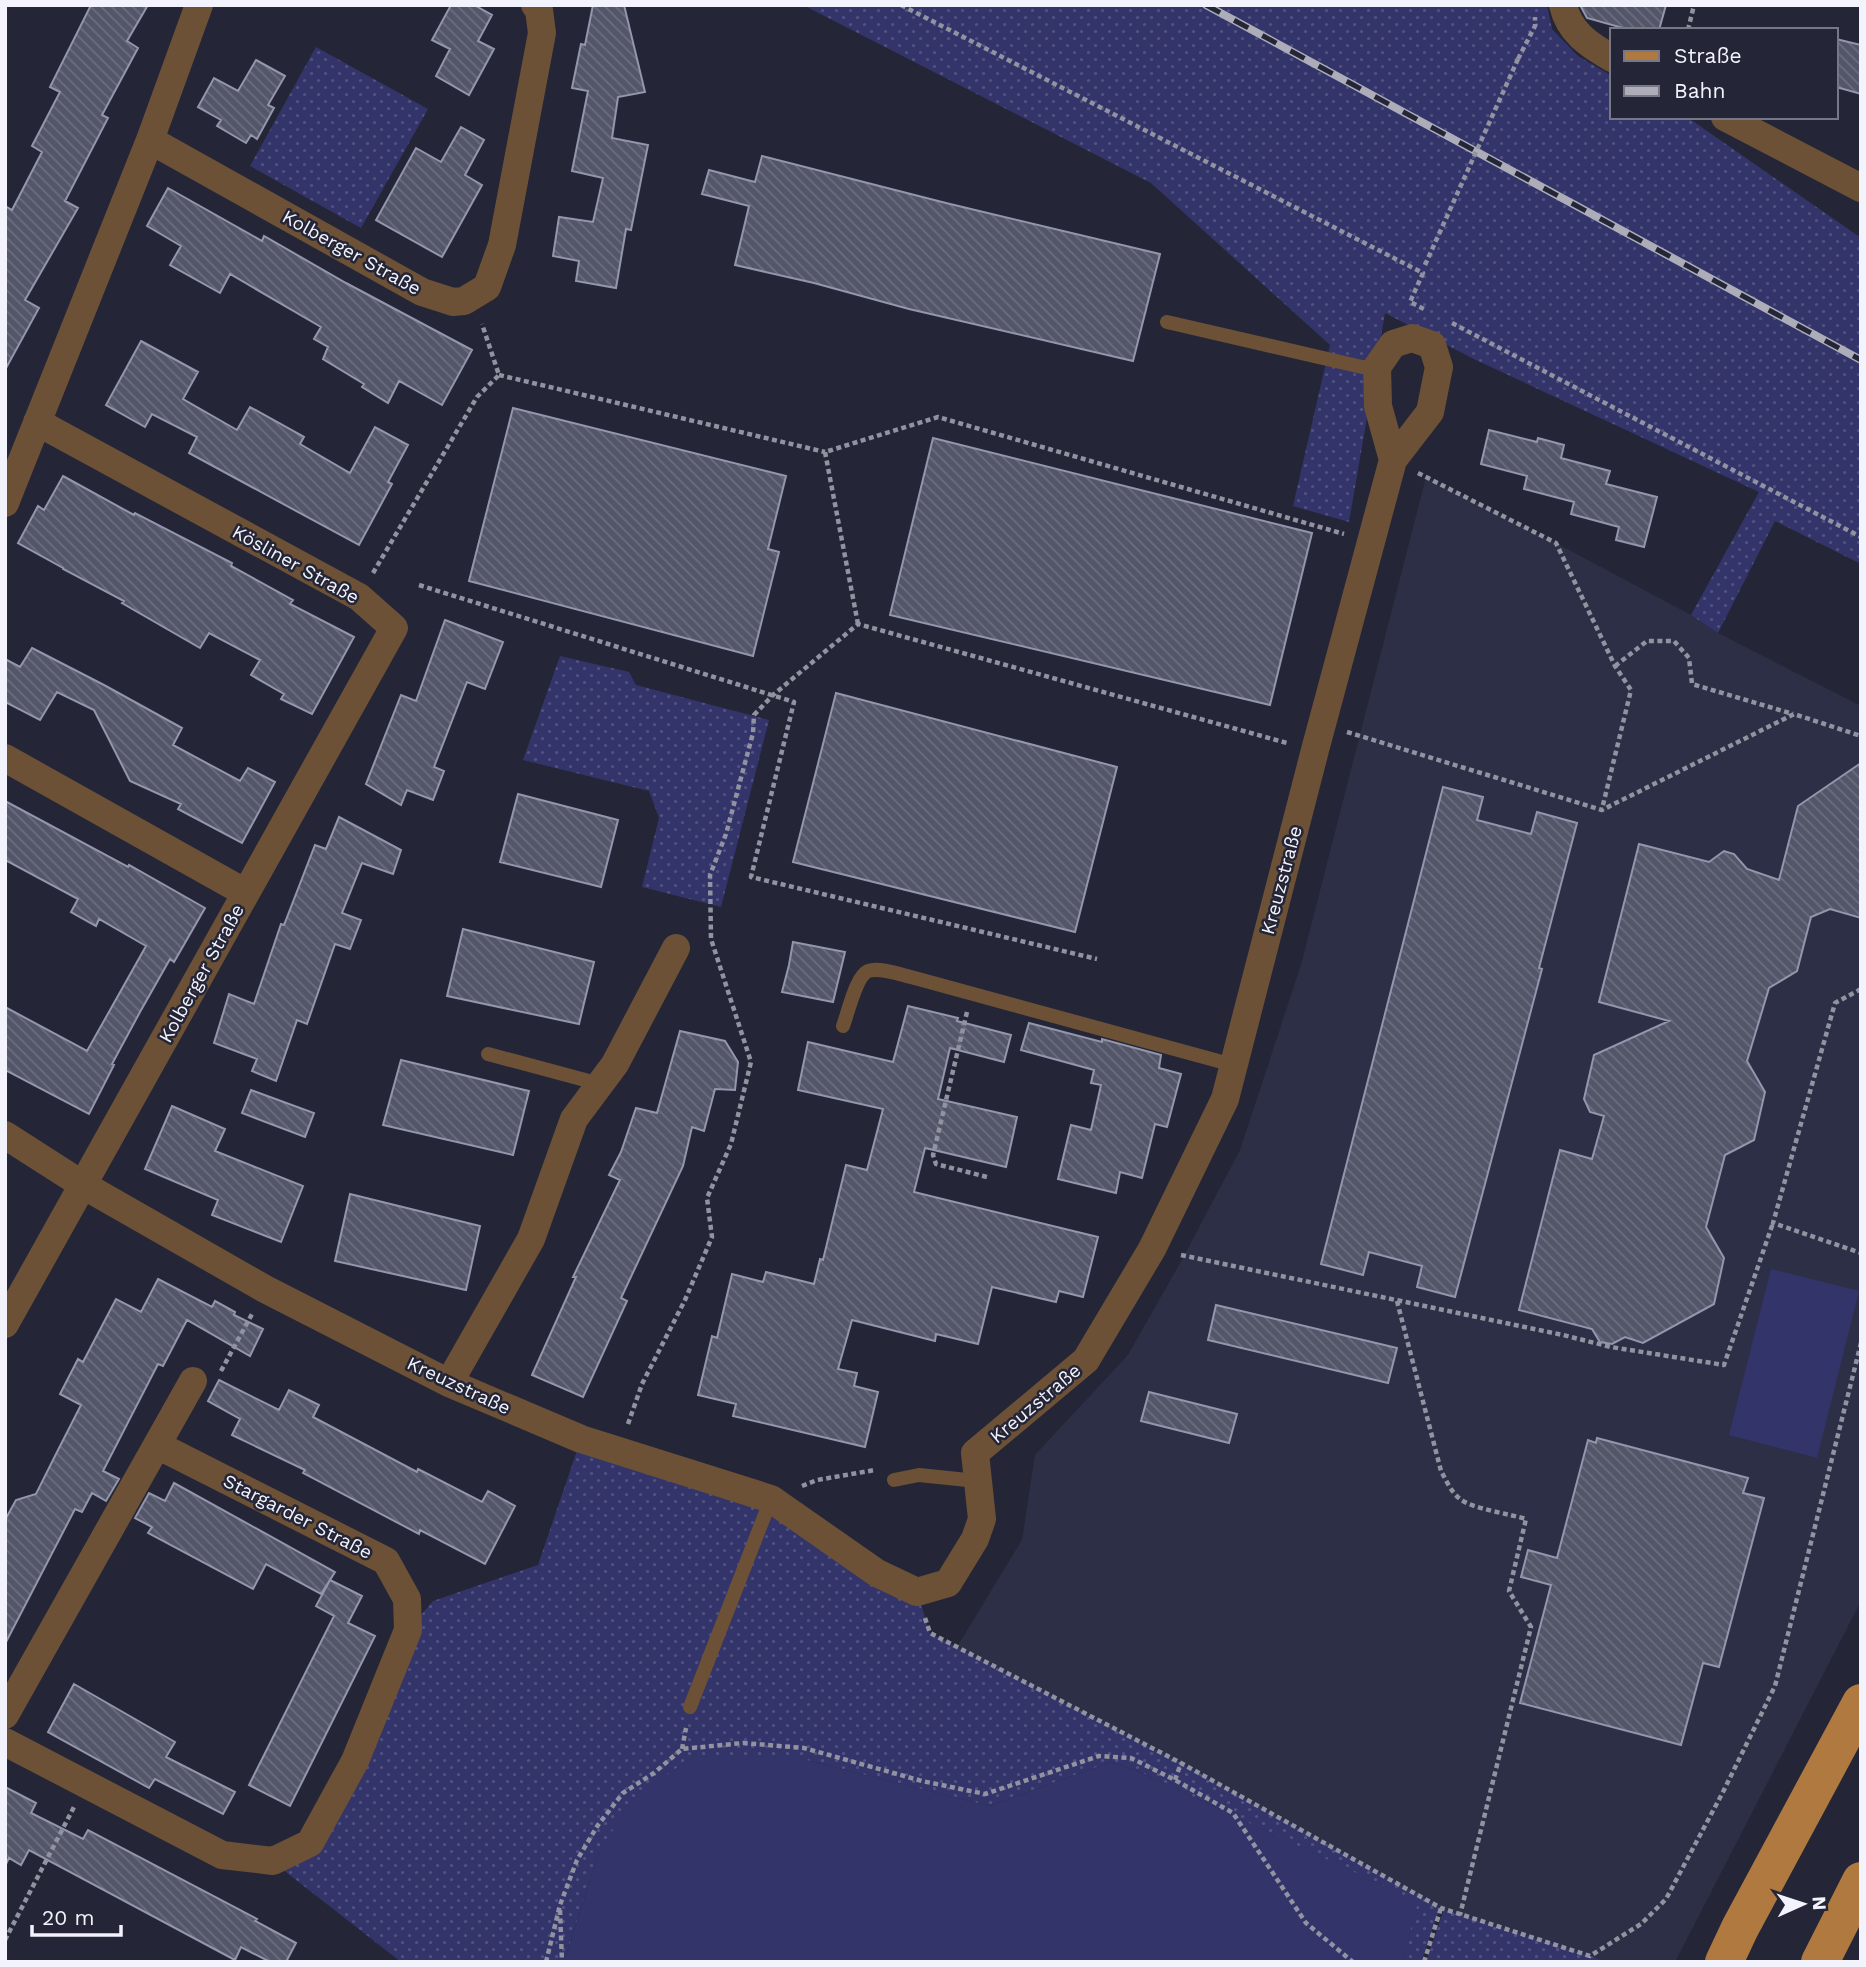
<svg xmlns="http://www.w3.org/2000/svg" width="1866" height="1967" font-family="'Work Sans',sans-serif">
<defs>
<pattern id="grass-dots" width="8" height="8" patternUnits="userSpaceOnUse" patternTransform="scale(1.75)"><rect width="8" height="8" fill="#33346a"/><path d="M2 2h.1M6 6h.1" fill="none" stroke="#515280" stroke-width="1.8" stroke-linecap="round"/></pattern>
<pattern id="building-back-hatch" width="6" height="6" patternUnits="userSpaceOnUse" patternTransform="scale(1.75)"><rect width="6" height="6" fill="#535569"/><path d="M-1 5l2 2M0 0l6 6M5-1l2 2" fill="none" stroke="#6c6e7f"/></pattern>
</defs>
<rect width="100%" height="100%" fill="#242637"/>
<path fill="#2d2f46" d="M 1426,477 L 1556,543 L 1691,615 L 1718,633 L 1861,706 L 1861,1601 L 1675,1962 L 1607,1962 L 1441,1908 L 1181,1763 L 957,1647 L 1022,1540 L 1035,1455 L 1128,1355 L 1184,1256 L 1240,1150 L 1301,965 Z"/>
<path fill="url(#grass-dots)" d="M 803,5 L 1547,5 L 1552,29 L 1578,56 L 1612,76 L 1612,117 L 1687,117 L 1861,238 L 1861,564 L 1775,521 L 1718,633 L 1691,615 L 1759,492 L 1476,360 L 1385,313 L 1349,522 L 1293,506 L 1330,345 L 1151,183 Z
M 316,47 L 428,109 L 361,228 L 250,166 Z
M 560,656 L 629,672 L 636,685 L 769,720 L 721,907 L 642,887 L 659,818 L 649,791 L 523,760 Z
M 581,1439 L 771,1499 L 917,1592 L 930,1633 L 1181,1763 L 1440,1907 L 1421,1962 L 1402,1962 L 1417,1902 L 1138,1771 L 1111,1762 L 989,1806 L 806,1760 L 599,1852 L 564,1962 L 401,1962 L 273,1862 L 310,1843 L 408,1630 L 433,1601 L 538,1565 Z
M 1444,1909 L 1590,1956 L 1607,1962 L 1426,1962 Z"/>
<path fill="#33346a" d="M 1771,1269 L 1859,1291 L 1817,1458 L 1729,1435 Z
M 742,1755 L 806,1760 L 989,1806 L 1111,1762 L 1138,1771 L 1418,1902 L 1402,1962 L 564,1962 L 599,1852 L 633,1798 L 691,1758 Z"/>
<path fill="url(#building-back-hatch)" stroke="#9396ac" stroke-width="2" d="M 91,5 L 148,5 L 127,41 L 138,48 L 102,115 L 108,118 L 65,201 L 78,208 L 25,300 L 39,308 L 5,370 L 5,206 L 12,210 L 42,152 L 32,146 L 60,92 L 50,87 Z
M 451,5 L 474,5 L 492,15 L 478,41 L 494,49 L 469,95 L 436,76 L 450,49 L 432,40 Z
M 593,5 L 624,5 L 645,92 L 618,97 L 612,138 L 648,145 L 631,230 L 626,229 L 616,288 L 576,281 L 579,261 L 553,256 L 559,217 L 593,222 L 603,178 L 572,171 L 588,91 L 572,88 L 581,44 L 585,45 Z
M 1580,5 L 1666,5 L 1659,30 L 1630,30 L 1587,18 Z
M 1836,39 L 1861,45 L 1861,94 L 1836,87 Z
M 256,60 L 285,76 L 268,105 L 274,108 L 257,139 L 251,135 L 246,143 L 217,126 L 221,120 L 198,107 L 214,78 L 238,91 Z
M 461,127 L 484,140 L 465,175 L 482,185 L 442,257 L 376,220 L 416,148 L 441,162 Z
M 762,156 L 946,203 L 1160,254 L 1133,361 L 909,309 L 814,283 L 735,265 L 749,206 L 702,194 L 709,170 L 755,182 Z
M 168,188 L 262,241 L 264,236 L 346,283 L 472,350 L 442,405 L 399,381 L 388,403 L 362,387 L 364,384 L 323,359 L 328,347 L 314,339 L 321,327 L 230,274 L 220,293 L 170,265 L 181,246 L 147,226 Z
M 141,341 L 198,372 L 183,399 L 237,430 L 250,407 L 304,437 L 300,444 L 350,473 L 375,427 L 408,445 L 388,482 L 392,484 L 359,545 L 189,453 L 197,437 L 152,414 L 145,427 L 106,405 Z
M 513,408 L 786,476 L 768,549 L 779,552 L 753,656 L 469,581 Z
M 1489,430 L 1537,442 L 1538,438 L 1564,445 L 1561,458 L 1610,471 L 1606,484 L 1657,497 L 1644,547 L 1616,540 L 1619,527 L 1571,514 L 1574,502 L 1524,489 L 1527,476 L 1481,464 Z
M 933,438 L 1312,533 L 1270,705 L 890,615 Z
M 63,476 L 134,515 L 135,513 L 232,563 L 231,566 L 293,600 L 290,604 L 354,637 L 312,714 L 281,699 L 284,694 L 251,675 L 260,660 L 209,633 L 200,648 L 122,603 L 124,601 L 63,569 L 63,568 L 18,543 L 38,506 L 44,510 Z
M 445,620 L 503,642 L 485,689 L 467,682 L 434,767 L 444,771 L 433,800 L 407,790 L 401,805 L 366,784 L 401,695 L 416,701 Z
M 32,648 L 104,685 L 182,728 L 173,745 L 240,781 L 248,768 L 275,782 L 242,843 L 178,809 L 181,804 L 130,781 L 94,710 L 57,692 L 40,720 L 5,702 L 5,659 L 20,667 Z
M 836,693 L 1117,767 L 1075,932 L 793,862 Z
M 1861,763 L 1861,918 L 1830,909 L 1811,917 L 1797,971 L 1769,988 L 1747,1061 L 1765,1092 L 1754,1140 L 1725,1155 L 1706,1227 L 1724,1258 L 1714,1304 L 1643,1343 L 1625,1337 L 1612,1344 L 1600,1342 L 1592,1329 L 1519,1310 L 1560,1150 L 1592,1159 L 1604,1116 L 1590,1112 L 1584,1099 L 1594,1055 L 1669,1021 L 1599,1002 L 1639,844 L 1709,862 L 1724,851 L 1734,854 L 1747,869 L 1779,880 L 1798,806 Z
M 1443,787 L 1483,797 L 1477,820 L 1531,834 L 1537,812 L 1577,823 L 1539,968 L 1542,969 L 1455,1297 L 1417,1287 L 1422,1266 L 1369,1252 L 1363,1275 L 1321,1264 Z
M 518,794 L 618,820 L 601,887 L 500,862 Z
M 5,801 L 128,867 L 129,865 L 205,908 L 174,962 L 170,959 L 140,1012 L 112,1064 L 114,1065 L 89,1114 L 5,1070 L 5,1007 L 87,1051 L 146,946 L 99,919 L 96,926 L 71,912 L 78,899 L 5,860 Z
M 339,817 L 401,850 L 393,874 L 362,863 L 342,913 L 361,920 L 350,949 L 335,944 L 307,1024 L 297,1020 L 276,1081 L 252,1071 L 257,1059 L 214,1043 L 229,994 L 254,1004 L 281,924 L 284,925 L 315,845 L 326,849 Z
M 463,929 L 594,962 L 579,1024 L 447,996 Z
M 793,942 L 845,952 L 833,1002 L 782,992 L 789,965 Z
M 908,1006 L 958,1018 L 957,1021 L 1011,1035 L 1004,1062 L 950,1048 L 938,1099 L 1017,1117 L 1006,1167 L 925,1148 L 914,1192 L 1098,1237 L 1083,1297 L 1059,1291 L 1056,1302 L 992,1287 L 978,1344 L 936,1334 L 935,1341 L 852,1320 L 838,1369 L 857,1373 L 854,1386 L 878,1392 L 865,1447 L 733,1416 L 736,1404 L 698,1395 L 712,1336 L 717,1338 L 732,1274 L 763,1282 L 766,1272 L 814,1284 L 820,1259 L 823,1260 L 846,1165 L 867,1170 L 883,1109 L 798,1090 L 808,1042 L 893,1062 Z
M 1029,1023 L 1102,1042 L 1102,1039 L 1161,1055 L 1159,1068 L 1181,1074 L 1167,1127 L 1155,1124 L 1142,1178 L 1120,1172 L 1116,1193 L 1058,1179 L 1071,1125 L 1091,1130 L 1101,1085 L 1091,1083 L 1094,1070 L 1021,1050 Z
M 680,1031 L 725,1041 L 738,1062 L 735,1090 L 715,1089 L 704,1131 L 692,1127 L 683,1166 L 621,1298 L 627,1301 L 583,1397 L 532,1375 L 576,1277 L 573,1277 L 620,1180 L 609,1175 L 621,1152 L 636,1108 L 657,1113 Z
M 401,1060 L 529,1091 L 513,1155 L 383,1125 Z
M 251,1090 L 314,1113 L 305,1137 L 242,1113 Z
M 172,1106 L 225,1129 L 215,1151 L 303,1186 L 281,1242 L 212,1215 L 218,1200 L 145,1169 Z
M 350,1194 L 480,1226 L 466,1290 L 335,1261 Z
M 158,1279 L 212,1307 L 215,1301 L 235,1312 L 234,1315 L 263,1329 L 250,1356 L 187,1320 L 163,1366 L 158,1364 L 103,1471 L 119,1479 L 106,1501 L 92,1493 L 82,1512 L 75,1509 L 5,1644 L 5,1520 L 16,1500 L 36,1494 L 56,1454 L 81,1405 L 60,1394 L 78,1359 L 83,1362 L 116,1299 L 141,1312 Z
M 1216,1305 L 1397,1348 L 1388,1383 L 1208,1340 Z
M 219,1380 L 279,1410 L 289,1390 L 319,1405 L 313,1417 L 417,1472 L 418,1469 L 482,1502 L 488,1491 L 515,1506 L 485,1564 L 420,1530 L 419,1534 L 303,1473 L 305,1470 L 232,1435 L 240,1419 L 208,1401 Z
M 1149,1392 L 1237,1414 L 1229,1443 L 1141,1421 Z
M 1597,1438 L 1748,1478 L 1743,1493 L 1764,1498 L 1719,1667 L 1703,1663 L 1681,1745 L 1520,1703 L 1551,1585 L 1521,1577 L 1528,1550 L 1557,1558 L 1588,1440 L 1596,1443 Z
M 174,1483 L 335,1572 L 321,1594 L 266,1564 L 253,1589 L 148,1533 L 152,1527 L 135,1518 L 149,1493 L 165,1501 Z
M 330,1580 L 362,1596 L 348,1623 L 375,1636 L 290,1806 L 249,1785 L 334,1616 L 316,1606 Z
M 74,1684 L 175,1742 L 166,1757 L 235,1792 L 223,1814 L 155,1779 L 149,1788 L 48,1732 Z
M 5,1787 L 36,1803 L 31,1813 L 83,1839 L 88,1830 L 257,1919 L 255,1921 L 296,1943 L 286,1962 L 270,1962 L 241,1947 L 235,1960 L 29,1850 L 21,1865 L 9,1858 L 5,1866 Z"/>
<g fill="none" stroke-linecap="round" stroke-linejoin="round">
<path stroke="#9293a1" stroke-width="4.5" stroke-dasharray="5 3.5" stroke-linecap="butt" d="M 901,5 L 1423,273 L 1410,302 L 1426,310
M 1688,30 L 1694,5
M 1518,59 L 1535,26 L 1535,17
M 1452,323 L 1861,537
M 499,375 L 825,452
M 1418,473 L 1556,543 L 1615,666 L 1631,690 L 1602,809
M 373,573 L 477,397 L 499,375 L 482,324
M 419,585 L 794,702 L 751,877 L 1097,959
M 858,624 L 825,452 L 938,417 L 1344,534
M 1615,666 L 1647,641 L 1674,641 L 1689,658 L 1692,684 L 1793,714
M 1347,732 L 1602,810 L 1794,714 L 1861,736
M 1861,989 L 1835,1003 L 1773,1223 L 1861,1253
M 967,1012 L 933,1155 L 936,1164 L 987,1177
M 1181,1255 L 1563,1335 L 1611,1347 L 1724,1365 L 1773,1223
M 1397,1301 L 1441,1471 C 1446,1480 1451,1492 1460,1499 C 1473,1509 1510,1514 1526,1519 L 1509,1591 L 1531,1627 L 1460,1915
M 221,1371 L 252,1314
M 628,1424 L 642,1384 L 685,1300 L 712,1237 L 707,1198 L 731,1144 L 751,1062 L 711,939 L 710,875 L 726,834 L 753,733 L 754,715 L 773,695 L 858,624 L 1287,743
M 802,1486 L 817,1480 L 875,1470
M 925,1618 L 930,1633 L 1181,1763 L 1441,1908 L 1590,1956 L 1641,1924 L 1666,1899 L 1723,1792 L 1775,1686 L 1861,1343
M 682,1749 L 686,1728
M 1175,1780 L 1181,1763
M 560,1910 L 562,1962
M 5,1940 L 74,1807
M 546,1962 L 560,1905 L 577,1860 L 598,1825 L 623,1793 L 654,1773 L 682,1749 L 743,1743 L 804,1748 L 922,1781 L 985,1794 L 1099,1756 L 1131,1758 L 1175,1780 L 1233,1813 L 1306,1923 L 1353,1962
M 1424,1962 L 1441,1908"/>
<path stroke="#6c5137" stroke-width="14" d="M 1167,322 L 1362,367 L 1377,367
M 843,1026 C 848,1013 856,976 868,971 C 879,967 899,974 911,977 L 1233,1065
M 488,1054 L 600,1084
M 894,1480 L 919,1475 L 977,1481
M 690,1707 L 771,1499"/>
<path stroke="#6c5137" stroke-width="28" d="M 1563,5 C 1569,32 1589,45 1612,58
M 1725,117 L 1861,188
M 150,140 L 422,292 L 453,302 L 464,301 L 487,287 L 502,245 L 542,33 L 539,10 L 535,5
M 5,503 L 150,140 L 199,5
M 5,758 L 246,893
M 5,1135 L 83,1185 L 265,1289 L 449,1383 L 581,1439 L 771,1499 L 877,1573 L 917,1592 L 948,1583 L 975,1539 L 982,1519 L 975,1453 L 1086,1360 L 1152,1249 L 1225,1099 L 1315,750 L 1393,460 L 1430,412 L 1439,367 L 1432,345 L 1412,338 L 1393,344 L 1377,367 L 1378,406 L 1393,460
M 5,1324 L 394,628 L 359,597 L 37,422
M 449,1383 L 531,1239 L 574,1119 L 615,1064 L 676,948
M 5,1715 L 193,1381
M 5,1742 L 222,1855 L 273,1861 L 310,1843 L 355,1761 L 408,1630 L 407,1599 L 386,1561 L 157,1445"/>
<path stroke="#af7940" stroke-width="38" d="M 1724,1962 L 1740,1928 L 1861,1703
M 1820,1962 L 1861,1881"/>
<g stroke="#acadb9" stroke-width="8">
<path id="rail" d="M 1206,5 L 1861,360"/>
</g>
<use href="#rail" stroke="#242637" stroke-width="5" stroke-dasharray="16" stroke-linecap="butt"/>
<path stroke="#9293a1" stroke-width="4.5" stroke-dasharray="5 3.5" stroke-linecap="butt" d="M 1425,265 L 1518,59"/>
</g>
<g text-anchor="middle" stroke-width="5" stroke-linejoin="round" paint-order="stroke">
<g font-size="19" fill="#f2f3fd" stroke="#242637">
<text transform="translate(352 252) rotate(29)" y="7">Kolberger Straße</text>
<text transform="translate(296 564) rotate(29)" y="7">Kösliner Straße</text>
<text transform="translate(1281 880) rotate(-75)" y="7">Kreuzstraße</text>
<text transform="translate(201 973) rotate(-61)" y="7">Kolberger Straße</text>
<text transform="translate(459 1385) rotate(25)" y="7">Kreuzstraße</text>
<text transform="translate(1035 1403) rotate(-40)" y="7">Kreuzstraße</text>
<text transform="translate(298 1516) rotate(27)" y="7">Stargarder Straße</text>
</g>
</g>
<rect width="1866" height="1967" fill="none" stroke="#f2f3fd" stroke-width="14"/>
<rect x="1610" y="28" width="228" height="91" fill="#242637" stroke="#767886" stroke-width="2"/>
<rect x="1624" y="51" width="35" height="10" fill="#af7940" stroke="#767886" stroke-width="2"/>
<text x="1674" y="63" font-size="21" fill="#f2f3fd">Straße</text>
<rect x="1624" y="86" width="35" height="10" fill="#acadb9" stroke="#767886" stroke-width="2"/>
<text x="1674" y="98" font-size="21" fill="#f2f3fd">Bahn</text>
<g transform="translate(1803 1904) rotate(87)" stroke="#242637" stroke-width="5" paint-order="stroke">
<path d="M0-5L12 26L0 18L-12 26Z" fill="#f2f3fd"/>
<text y="-10" font-size="19" font-weight="bold" text-anchor="middle" fill="#f2f3fd">N</text>
</g>
<path d="M32 1925v10h89v-10" fill="none" stroke="#f2f3fd" stroke-width="3.5"/>
<text x="42" y="1925" font-size="21" fill="#f2f3fd" stroke="#242637" stroke-width="5" paint-order="stroke">20 m</text>
</svg>
